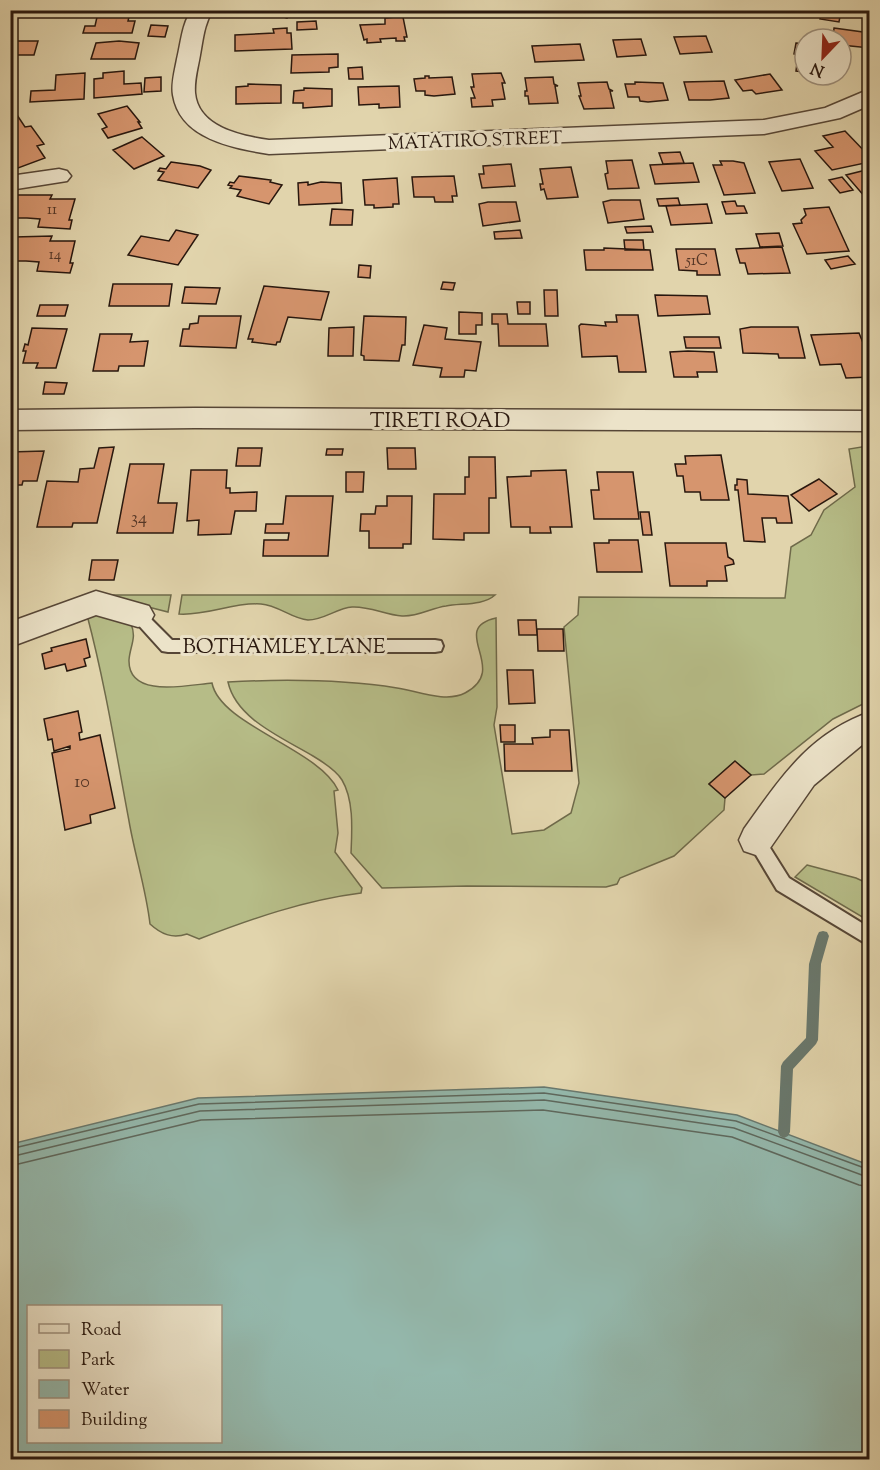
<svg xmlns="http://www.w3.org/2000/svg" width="880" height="1470" font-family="'Sorts Mill Goudy',serif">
<rect width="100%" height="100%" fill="#e1d4ac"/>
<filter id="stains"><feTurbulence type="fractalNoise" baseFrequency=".00333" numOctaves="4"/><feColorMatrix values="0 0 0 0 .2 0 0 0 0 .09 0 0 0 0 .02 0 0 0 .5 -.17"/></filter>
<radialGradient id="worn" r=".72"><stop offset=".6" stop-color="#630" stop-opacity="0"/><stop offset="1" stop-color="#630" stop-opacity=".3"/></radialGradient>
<path fill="#b6bc87" stroke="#6f6a4a" stroke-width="1.5" d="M 864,438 L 869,438 L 869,701 L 833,719 L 764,774 L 751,775 L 735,762 L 709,784 L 725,798 L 724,810 L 674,856 L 620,878 L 617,884 L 606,887 L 467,886 L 382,888 L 351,853 C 352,830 354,800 342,780 C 336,770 323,762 313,756 C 283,738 236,719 228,682 C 285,679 340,679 397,688 C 417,691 446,703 465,693 C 511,669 447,629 496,618 L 497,707 L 494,725 L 512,834 L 544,830 L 571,813 L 579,783 L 564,627 L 578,615 L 579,597 L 785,598 L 791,547 L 811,535 L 824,510 L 855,487 L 849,449 L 868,446 Z
M 110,595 L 171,595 L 168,612 L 109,597 Z
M 182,595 L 495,595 C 483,606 461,603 446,606 C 431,608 418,617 402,616 C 385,615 370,606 352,607 C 337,608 324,620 308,620 C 292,619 278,605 261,604 C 233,602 207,616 179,614 Z
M 92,613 L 131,624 C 137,638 130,646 129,660 C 128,699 188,685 212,683 C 220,725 319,749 338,790 L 334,791 L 338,833 L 335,852 L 362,888 L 361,893 C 305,900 251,919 199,939 L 187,934 C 172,939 161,934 150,924 C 146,889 135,856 129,821 C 116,752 105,683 87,615 Z
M 807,865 L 856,878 L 869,884 L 869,921 L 795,877 Z"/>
<path fill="#94b8ac" stroke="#69786d" stroke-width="1.5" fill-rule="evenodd" d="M 544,1087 L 737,1115 L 869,1165 L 869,1459 L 11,1459 L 11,1144 L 198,1098 ZM 28,1306 L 220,1306 L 220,1442 L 28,1442 Z"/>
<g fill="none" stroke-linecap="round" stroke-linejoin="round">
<path stroke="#5e685d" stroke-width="1.5" d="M 10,1149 L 199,1104 L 544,1093 L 736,1121 L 870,1170
M 10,1157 L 200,1111 L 544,1100 L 734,1128 L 870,1178
M 10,1166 L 201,1120 L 543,1110 L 732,1137 L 859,1185 L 870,1187"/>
<path fill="#69786d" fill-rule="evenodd" d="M 823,931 L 827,932 L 829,936 L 821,964 L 818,1040 L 816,1044 L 793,1069 L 790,1132 L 788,1136 L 784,1138 L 780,1136 L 778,1132 L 781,1066 L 783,1062 L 806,1038 L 809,964 L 817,936 L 819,932 Z"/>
</g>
<path fill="#d6956e" stroke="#28170e" stroke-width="1.5" d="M 112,10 L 130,13 L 128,21 L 135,21 L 132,33 L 83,33 L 85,26 L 95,26 L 97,17 L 105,17 L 107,13 Z
M 263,10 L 293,10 L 287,18 Z
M 767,10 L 790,10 L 790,15 L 768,14 Z
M 822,10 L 841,11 L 839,22 L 820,19 Z
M 395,14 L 401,14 L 403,17 L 407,37 L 404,37 L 405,41 L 396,41 L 396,38 L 380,39 L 381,42 L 367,43 L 367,39 L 364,40 L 360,25 L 385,24 L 385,18 L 395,17 Z
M 316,21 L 317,29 L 297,30 L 297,22 Z
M 151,25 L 168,26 L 165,37 L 148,36 Z
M 287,28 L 287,33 L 291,33 L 292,49 L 235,51 L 235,35 L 274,33 L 273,29 Z
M 834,28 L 870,33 L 870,48 L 841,45 L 841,39 L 833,39 Z
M 706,36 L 712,52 L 680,54 L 674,37 Z
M 641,39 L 646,55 L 617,57 L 613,40 Z
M 10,41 L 38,41 L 34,55 L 17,55 L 13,66 L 10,66 Z
M 119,41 L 139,43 L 135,59 L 91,59 L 96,43 Z
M 796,43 L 805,44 L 805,56 L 794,54 Z
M 580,44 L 584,60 L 535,62 L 532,46 Z
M 338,54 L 338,67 L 329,68 L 329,72 L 291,73 L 292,55 Z
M 798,55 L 805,56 L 805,72 L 796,71 Z
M 362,67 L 363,79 L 349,79 L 348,68 Z
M 124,71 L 124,84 L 141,83 L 142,94 L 94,98 L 94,79 L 103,78 L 103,73 Z
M 85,73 L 84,99 L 30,102 L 31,91 L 55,90 L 56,75 Z
M 501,73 L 505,83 L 502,83 L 505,99 L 492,100 L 493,106 L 472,107 L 471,98 L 475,98 L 471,87 L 474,87 L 472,74 Z
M 770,74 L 782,90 L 756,94 L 752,90 L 743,91 L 735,80 Z
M 425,76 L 429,76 L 429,78 L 452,77 L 455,94 L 434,96 L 425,95 L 425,91 L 416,91 L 414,79 L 425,78 Z
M 161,77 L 161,91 L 144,92 L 145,78 Z
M 553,77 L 554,84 L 558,86 L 555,86 L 558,103 L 529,104 L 528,96 L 525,96 L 525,91 L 527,91 L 525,78 Z
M 724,81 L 729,98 L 710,100 L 689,100 L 684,82 Z
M 607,82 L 609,89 L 613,91 L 610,91 L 614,108 L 584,109 L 579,96 L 581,96 L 578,83 Z
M 635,82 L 663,83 L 668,100 L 648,102 L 640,101 L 639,97 L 628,97 L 625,84 L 635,84 Z
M 248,84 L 281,85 L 281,103 L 236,104 L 236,87 L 248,86 Z
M 399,86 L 400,107 L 379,108 L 379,104 L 359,105 L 358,87 Z
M 304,88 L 332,89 L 332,106 L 303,108 L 303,103 L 293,103 L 294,91 L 304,90 Z
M 127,106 L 140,122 L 138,122 L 142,128 L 108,138 L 102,129 L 107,127 L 98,114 Z
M 17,115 L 25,127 L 31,126 L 44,144 L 37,146 L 45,158 L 10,171 L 10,117 Z
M 845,131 L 870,157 L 870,162 L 832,170 L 815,151 L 833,147 L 823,136 Z
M 142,137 L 164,156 L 134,169 L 113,150 Z
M 680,152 L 684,163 L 663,164 L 659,153 Z
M 800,159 L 813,188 L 782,191 L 769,162 Z
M 632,160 L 639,188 L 608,189 L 605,174 L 608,173 L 606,161 Z
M 720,161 L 733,161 L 744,163 L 755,193 L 724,195 L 713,165 L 722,165 Z
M 171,162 L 200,166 L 211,170 L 198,188 L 158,180 L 164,172 L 158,171 L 160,168 L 166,169 Z
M 693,163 L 699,182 L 655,184 L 650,165 Z
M 511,164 L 515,186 L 482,188 L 479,174 L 484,174 L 483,166 Z
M 571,167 L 578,197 L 547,199 L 544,189 L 541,190 L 540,184 L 543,184 L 540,169 Z
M 870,169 L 870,196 L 865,197 L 846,175 Z
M 239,176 L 271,180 L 270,182 L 282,185 L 269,204 L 237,196 L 241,190 L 230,188 L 232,186 L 228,185 L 230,182 L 234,183 Z
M 454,176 L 457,196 L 452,196 L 453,202 L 435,202 L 434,197 L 414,197 L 412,177 Z
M 842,177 L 853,190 L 840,193 L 829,180 Z
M 397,178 L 399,204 L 393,204 L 393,207 L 374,208 L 374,205 L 365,205 L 363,180 Z
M 308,182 L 308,185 L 321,182 L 341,183 L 342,203 L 299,205 L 298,183 Z
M 15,195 L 52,195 L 50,199 L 75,199 L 69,220 L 72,220 L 70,229 L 38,227 L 40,219 L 27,218 L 14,218 L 10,227 L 10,199 L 14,199 Z
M 678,198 L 680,205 L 659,206 L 657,199 Z
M 611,200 L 640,200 L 644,219 L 608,223 L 603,202 Z
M 735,201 L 737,206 L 744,206 L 747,213 L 726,214 L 722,202 Z
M 488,202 L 516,202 L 520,221 L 483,226 L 479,204 Z
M 707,204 L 712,223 L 671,225 L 666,206 Z
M 829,207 L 849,251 L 807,254 L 793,224 L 802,223 L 801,220 L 806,215 L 804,209 Z
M 332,209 L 353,210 L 352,225 L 330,225 Z
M 651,226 L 653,232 L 627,233 L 625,227 Z
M 176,230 L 198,235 L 178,265 L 128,255 L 141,236 L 169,241 Z
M 520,230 L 522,238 L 495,239 L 494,232 Z
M 779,233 L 783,246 L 760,247 L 756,234 Z
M 52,236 L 50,241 L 75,241 L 70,263 L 73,263 L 70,273 L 37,271 L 39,262 L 26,261 L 12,261 L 10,268 L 10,241 L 13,241 L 14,237 Z
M 624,240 L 643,240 L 644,250 L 625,250 Z
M 782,247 L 790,273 L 748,274 L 745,263 L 740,263 L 736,249 Z
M 604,248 L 650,250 L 653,270 L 586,270 L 584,250 L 604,250 Z
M 676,249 L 715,249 L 720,275 L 697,275 L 697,271 L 679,270 Z
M 848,256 L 855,264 L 831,269 L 825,260 Z
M 359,265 L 371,266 L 370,278 L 358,277 Z
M 443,282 L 455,283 L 453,290 L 441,289 Z
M 113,284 L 172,284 L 169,306 L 109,306 Z
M 264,286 L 329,292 L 321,320 L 288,317 L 280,342 L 277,342 L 276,345 L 252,342 L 253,339 L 248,339 Z
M 185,287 L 220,288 L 216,304 L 182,303 Z
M 544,290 L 557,290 L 558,316 L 545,316 Z
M 655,295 L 707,296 L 710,314 L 658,316 Z
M 517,302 L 530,302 L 530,314 L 518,314 Z
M 40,305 L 68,305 L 65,316 L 37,316 Z
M 459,312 L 482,313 L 482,325 L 476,325 L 476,334 L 459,334 Z
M 492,314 L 507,314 L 508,324 L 546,324 L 548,346 L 499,346 L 498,324 L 492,324 Z
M 616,315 L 638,315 L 646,372 L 619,372 L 617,356 L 582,357 L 579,326 L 581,324 L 606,326 L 605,322 L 617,322 Z
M 199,316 L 241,316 L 236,348 L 180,346 L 183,329 L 189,329 L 190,324 L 198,323 Z
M 364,316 L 406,317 L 405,345 L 402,345 L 399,361 L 364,360 L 364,356 L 361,355 Z
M 424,325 L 447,328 L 445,339 L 481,342 L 476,371 L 465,370 L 464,377 L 440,377 L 442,368 L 413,365 Z
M 354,327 L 353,356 L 328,356 L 329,328 Z
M 751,327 L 798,327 L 805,358 L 779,358 L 778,354 L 743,353 L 740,329 Z
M 32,328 L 67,329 L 56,368 L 36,368 L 38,363 L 23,363 L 26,351 L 23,351 L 25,344 L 28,345 Z
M 859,333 L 870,360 L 870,377 L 846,378 L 841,364 L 820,365 L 811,335 Z
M 100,334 L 132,334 L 130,342 L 148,341 L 144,366 L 119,366 L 118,371 L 93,371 Z
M 684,337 L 719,337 L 721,348 L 686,348 Z
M 688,351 L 714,352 L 717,372 L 697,372 L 698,377 L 674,377 L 670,352 Z
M 45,382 L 67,383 L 64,394 L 43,394 Z
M 114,447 L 97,523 L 73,523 L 72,527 L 37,527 L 47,481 L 78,482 L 80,469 L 94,468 L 99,448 Z
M 238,448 L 262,448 L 260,466 L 236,466 Z
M 387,448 L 415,448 L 416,469 L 388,469 Z
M 327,449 L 343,449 L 342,455 L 326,455 Z
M 44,451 L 37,481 L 23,481 L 22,485 L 10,485 L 10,452 Z
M 721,455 L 729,500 L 701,500 L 700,492 L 685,492 L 683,476 L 677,476 L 675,464 L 686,464 L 685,456 Z
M 469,457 L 495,457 L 496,498 L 489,498 L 489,533 L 464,533 L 464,540 L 433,539 L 434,494 L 465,494 L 465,477 L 469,477 Z
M 130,464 L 164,464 L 158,503 L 177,503 L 173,533 L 117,533 Z
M 191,470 L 227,470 L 226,488 L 230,488 L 230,493 L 257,492 L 256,511 L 235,511 L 231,534 L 198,535 L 199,520 L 187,521 Z
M 566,470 L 572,527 L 550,527 L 551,533 L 530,533 L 530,527 L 511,527 L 507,477 L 531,476 L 531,471 Z
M 346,472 L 364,472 L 363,492 L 346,492 Z
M 597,472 L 633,472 L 639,519 L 594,519 L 591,490 L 599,490 Z
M 737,479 L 747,480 L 748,494 L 788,496 L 792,523 L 777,523 L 776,518 L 762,518 L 765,542 L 744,541 L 738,490 L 735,490 L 735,485 L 737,485 Z
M 819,479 L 837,494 L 809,511 L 791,495 Z
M 286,496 L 333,496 L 328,556 L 263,556 L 264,540 L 288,540 L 289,533 L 265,533 L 266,524 L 283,524 Z
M 387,496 L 412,496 L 411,544 L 403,544 L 403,548 L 369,548 L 369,531 L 360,531 L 361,514 L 375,514 L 376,506 L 387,506 Z
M 640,512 L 649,512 L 652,535 L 643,535 Z
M 609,540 L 638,540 L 642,572 L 597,572 L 594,543 L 609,543 Z
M 665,543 L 726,543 L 728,557 L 733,560 L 734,564 L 725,566 L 727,581 L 707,581 L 707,586 L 670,586 Z
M 92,560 L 118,560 L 114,580 L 89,580 Z
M 518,620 L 536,620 L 537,635 L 519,635 Z
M 537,629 L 563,629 L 564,651 L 538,651 Z
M 86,639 L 90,657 L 84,659 L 86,666 L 67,671 L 65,664 L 45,669 L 42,654 L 52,651 L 51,648 Z
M 507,670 L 533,670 L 535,703 L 509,704 Z
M 78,711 L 82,732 L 79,733 L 80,740 L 100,735 L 115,808 L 90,815 L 91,823 L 65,830 L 52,753 L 70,749 L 70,746 L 54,751 L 52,739 L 48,740 L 44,719 Z
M 500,725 L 515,725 L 515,742 L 501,742 Z
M 550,730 L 569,730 L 572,771 L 505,771 L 504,744 L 533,744 L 532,738 L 550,737 Z
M 735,761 L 751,775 L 725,798 L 709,784 Z"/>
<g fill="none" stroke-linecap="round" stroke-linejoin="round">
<g stroke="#564636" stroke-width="4">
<path id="lane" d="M 138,609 L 143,611 L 172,640 L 435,640 L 441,641 L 443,646 L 441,651 L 435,652 L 168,652 L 162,651 L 133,619 L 130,615 L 133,611 Z
M 756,832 L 762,835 L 789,878 L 870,928 L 870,946 L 777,890 L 747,840 L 750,835 Z"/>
</g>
<g stroke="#564636" stroke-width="3">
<path id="street" d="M 192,10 L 213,10 C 204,24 203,39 200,55 C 198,67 194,80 195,93 C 198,127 241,136 269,140 L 764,120 L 825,108 L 870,89 L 870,105 L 840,118 L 764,134 L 269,154 C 233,148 180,139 173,95 C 171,84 175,70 177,59 C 181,43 182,23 192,10 Z
M 59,169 L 67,171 L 71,176 L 67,181 L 10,190 L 10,176 Z
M 195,408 L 870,411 L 870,431 L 195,428 L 10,430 L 10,410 Z
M 96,591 L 149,606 L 154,615 L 149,624 L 138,627 L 96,615 L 10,647 L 10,622 Z
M 870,712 L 870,741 L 862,745 L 814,785 L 768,851 L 756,855 L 744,851 L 739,840 L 744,829 C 780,779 808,734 870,712 Z"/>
</g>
<use href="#lane" fill="#ece3c9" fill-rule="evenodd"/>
<use href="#street" fill="#ece3c9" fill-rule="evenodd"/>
</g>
<g text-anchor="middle" stroke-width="6" stroke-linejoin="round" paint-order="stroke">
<g font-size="15" fill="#543626">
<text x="52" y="214">11</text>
<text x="55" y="259">14</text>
<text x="697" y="265">51C</text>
</g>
<g font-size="18" fill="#28170e" stroke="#ece3c9">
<text transform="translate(475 140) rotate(-2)" y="6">MATATIRO STREET</text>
</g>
<g font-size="18" fill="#543626">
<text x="139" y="523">34</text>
<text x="82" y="787">10</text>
</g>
<g font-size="21" fill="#28170e" stroke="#ece3c9">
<text x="440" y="427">TIRETI ROAD</text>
<text x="284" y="653">BOTHAMLEY LANE</text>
</g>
</g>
<rect width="880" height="1470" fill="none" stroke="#e1d4ac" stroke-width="36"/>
<rect x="12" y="12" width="856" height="1446" fill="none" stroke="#28170e" stroke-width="3"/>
<rect x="18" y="18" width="844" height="1434" fill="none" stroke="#28170e" stroke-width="1.5"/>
<rect x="27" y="1305" width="195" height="138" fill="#ece3c9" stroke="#9e917e" stroke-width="1.5"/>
<rect x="39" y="1324" width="30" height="9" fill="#ece3c9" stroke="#9e917e" stroke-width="1.5"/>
<text x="81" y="1335" font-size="18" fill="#28170e">Road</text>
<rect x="39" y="1350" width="30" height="18" fill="#b6bc87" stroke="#9e917e" stroke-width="1.5"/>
<text x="81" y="1365" font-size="18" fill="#28170e">Park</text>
<rect x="39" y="1380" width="30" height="18" fill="#94b8ac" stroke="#9e917e" stroke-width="1.5"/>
<text x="81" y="1395" font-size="18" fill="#28170e">Water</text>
<rect x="39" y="1410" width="30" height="18" fill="#d6956e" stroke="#9e917e" stroke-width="1.5"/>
<text x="81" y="1425" font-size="18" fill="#28170e">Building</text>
<g transform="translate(823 57) rotate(203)"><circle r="28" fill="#ece3c9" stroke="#9e917e" stroke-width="1.5"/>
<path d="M0-4.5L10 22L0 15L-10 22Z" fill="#8f2418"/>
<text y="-9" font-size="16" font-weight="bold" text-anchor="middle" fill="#28170e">N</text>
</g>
<rect width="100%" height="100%" filter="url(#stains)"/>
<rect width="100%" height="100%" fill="url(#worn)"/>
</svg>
